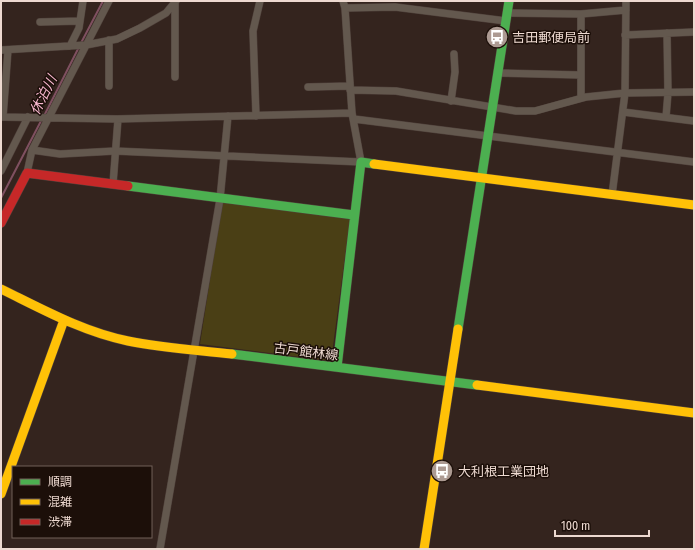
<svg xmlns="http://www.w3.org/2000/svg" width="695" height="550" font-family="'Fira Sans Condensed','Noto Sans JP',sans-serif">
<rect width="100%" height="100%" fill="#34241e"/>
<path fill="#4a3f15" d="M 222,202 L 350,219 L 331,361 L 200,344 Z"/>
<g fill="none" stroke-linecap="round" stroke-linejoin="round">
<path stroke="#7f5060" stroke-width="2" d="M 81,43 L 103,1
M 44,116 L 79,47
M 1,198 L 42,119"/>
<g stroke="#50423c" stroke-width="8">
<path id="street" d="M 175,4 L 175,77
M 345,8 L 395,7 L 506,21
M 507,13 L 581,14 L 626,10
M 581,14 L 581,98
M 40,22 L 80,21
M 625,35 L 694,32
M 109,40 L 109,86
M 70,46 L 79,28 L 83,1
M 1,50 L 86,45 L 117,39 L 140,28 L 166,13 L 176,1
M 498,73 L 581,75
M 308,87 L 350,86
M 350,90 L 396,91 L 516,111 L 535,111 L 586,97 L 625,93 L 694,92
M 451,101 L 455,72 L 454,54
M 623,112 L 694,121
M 256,116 L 253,31 L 260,1
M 1,117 L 117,119 L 352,113
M 3,117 L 8,50
M 666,117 L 668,93 L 667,33
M 354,119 L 694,162
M 32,150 L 60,154 L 115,151 L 361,162 L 352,113 L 345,8 L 343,1
M 1,171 L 28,117
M 27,173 L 32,150 L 109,1
M 113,184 L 118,119
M 612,195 L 625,93 L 626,1
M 160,549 L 220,199 L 228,116"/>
</g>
<g stroke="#50423c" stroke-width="10">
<path id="fast" d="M 128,186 L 354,215
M 458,329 L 509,1
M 232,354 L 477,385
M 337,367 L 361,162 L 374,164"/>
</g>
<g stroke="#50423c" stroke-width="10">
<path id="slow" d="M 374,164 L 694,205
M 1,289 C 42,309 83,332 128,341 C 162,348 197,350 232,354
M 477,385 L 694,413
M 1,494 L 64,320
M 424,549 L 458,329"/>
</g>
<g stroke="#50423c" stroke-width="10">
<path id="jam" d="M 1,223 L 27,173 L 128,186"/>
</g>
<use href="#street" stroke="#63584e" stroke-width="7"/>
<use href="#fast" stroke="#4caf50" stroke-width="9"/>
<use href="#slow" stroke="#ffc107" stroke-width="9"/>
<use href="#jam" stroke="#c62828" stroke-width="9"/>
</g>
<defs>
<g id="bus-disc" transform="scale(1.15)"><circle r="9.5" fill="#ac9a92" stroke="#1c0f09"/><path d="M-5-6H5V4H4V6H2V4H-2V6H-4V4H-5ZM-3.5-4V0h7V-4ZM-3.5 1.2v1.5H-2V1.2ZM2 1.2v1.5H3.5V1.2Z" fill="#fff"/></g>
</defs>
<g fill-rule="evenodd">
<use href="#bus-disc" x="497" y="37"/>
<use href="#bus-disc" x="442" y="471"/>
</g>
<g text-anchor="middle" stroke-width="3" stroke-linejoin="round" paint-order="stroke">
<g font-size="13" fill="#edd9d0" stroke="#1c0f09" text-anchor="start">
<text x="512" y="42">吉田郵便局前</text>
<text x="458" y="476">大利根工業団地</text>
</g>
<g font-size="13" fill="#edd9d0" stroke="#1c0f09">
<text transform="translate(306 351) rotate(7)" y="5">古戸館林線</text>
</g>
<g font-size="14" font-style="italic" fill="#f9b8d0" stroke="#1c0f09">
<text transform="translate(43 95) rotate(-63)" y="5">休泊川</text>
</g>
</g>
<rect width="695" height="550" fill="none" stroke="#edd9d0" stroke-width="4"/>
<rect x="12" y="466" width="140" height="72" fill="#1c0f09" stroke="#706059"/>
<rect x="20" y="479" width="20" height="6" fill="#4caf50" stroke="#706059"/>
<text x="48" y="486" font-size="12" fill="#edd9d0">順調</text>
<rect x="20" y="499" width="20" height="6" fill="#ffc107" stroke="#706059"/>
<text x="48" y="506" font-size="12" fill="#edd9d0">混雑</text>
<rect x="20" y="519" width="20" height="6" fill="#c62828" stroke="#706059"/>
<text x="48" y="526" font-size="12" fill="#edd9d0">渋滞</text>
<path d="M555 530v6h94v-6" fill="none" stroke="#edd9d0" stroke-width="2"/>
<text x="561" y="530" font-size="12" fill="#edd9d0" stroke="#1c0f09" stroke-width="3" paint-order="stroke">100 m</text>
</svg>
